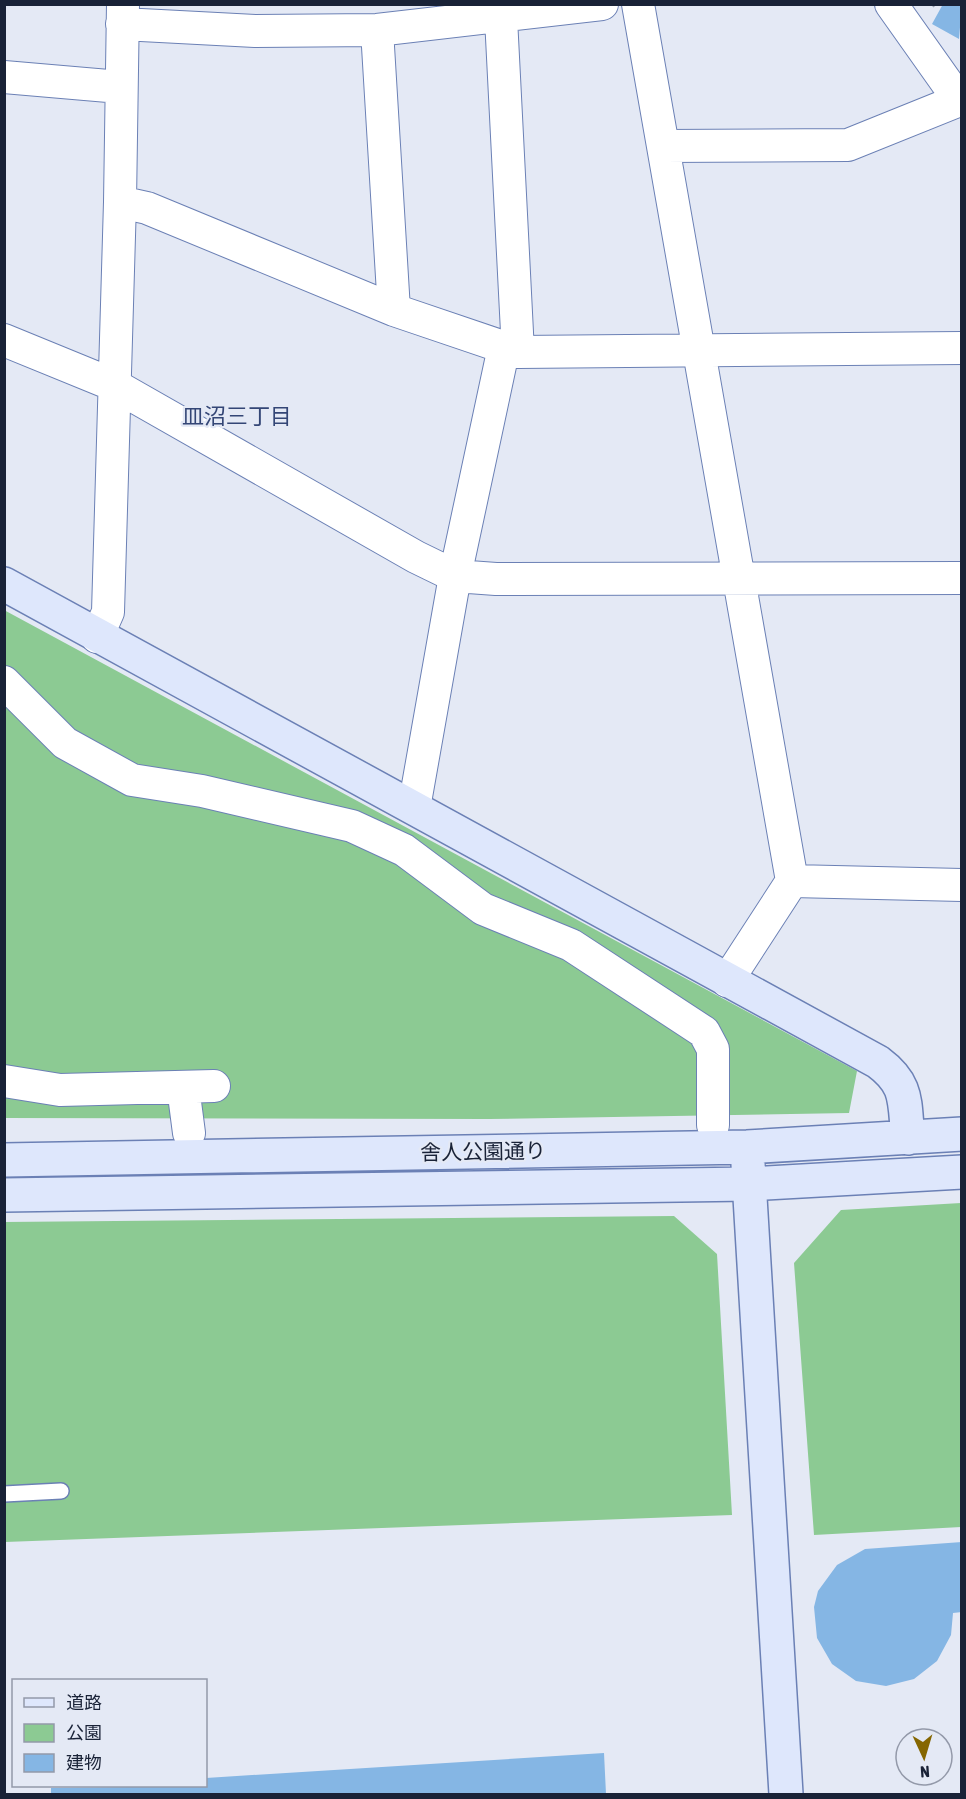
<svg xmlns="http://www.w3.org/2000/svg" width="966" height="1799" font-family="'Asap Condensed','Noto Sans JP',sans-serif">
<rect width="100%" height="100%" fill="#e4e9f5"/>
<path fill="#8cca93" d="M 4,610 L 857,1071 L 849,1113 L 489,1119 L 5,1118 Z
M 961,1203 L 961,1527 L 814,1535 L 794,1263 L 841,1210 Z
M 674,1216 L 717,1254 L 732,1515 L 5,1542 L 4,1222 Z"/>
<path fill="#85b6e4" d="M 943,4 L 962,4 L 959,39 L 932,24 Z
M 962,1542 L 962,1612 L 953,1613 L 951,1635 L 937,1661 L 914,1679 L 886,1686 L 856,1681 L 832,1664 L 817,1638 L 814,1607 L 818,1591 L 837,1565 L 865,1549 Z
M 604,1753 L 606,1794 L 51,1794 L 51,1788 L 206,1786 L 206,1778 Z"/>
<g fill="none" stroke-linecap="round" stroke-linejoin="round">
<g stroke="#6b80b5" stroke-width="18">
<path id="lane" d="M 4,1494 L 61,1491"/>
</g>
<g stroke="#6b80b5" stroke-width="34">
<path id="street" d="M 123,4 L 120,202 L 147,208 L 394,310 L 518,352 L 962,348
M 638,4 L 792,881 L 727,981
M 891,4 L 959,100
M 501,18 L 518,352
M 122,24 L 255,31 L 377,30 L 602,4
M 377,30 L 394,310
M 4,77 L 120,87
M 664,146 L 848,145 L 962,99
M 4,340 L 114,385 L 416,557 L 455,576 L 496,579 L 962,578
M 97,637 L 108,612 L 120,202
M 4,682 L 65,743 L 132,780 L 202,791 L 352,826 L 404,850 L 483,909 L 571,945 L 704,1032 L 713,1049 L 713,1125
M 414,808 L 455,576 L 504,347
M 792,881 L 962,885
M 4,1081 L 60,1090 L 214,1086
M 183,1087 L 189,1133"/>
</g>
<g stroke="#6b80b5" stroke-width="36">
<path id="secondary" d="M 4,584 L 878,1062 C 909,1085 904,1102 908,1138
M 4,1160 L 747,1147 L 962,1134
M 748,1164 L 786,1794
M 4,1195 L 749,1184 L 962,1172"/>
</g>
<path stroke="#9aa1b0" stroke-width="4" stroke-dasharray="6 3" stroke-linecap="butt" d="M 933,4 L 935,6"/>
<use href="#lane" stroke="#fff" stroke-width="15"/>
<use href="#street" stroke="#fff" stroke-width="32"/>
<use href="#secondary" stroke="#dee7fc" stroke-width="33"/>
</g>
<g text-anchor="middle" stroke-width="4.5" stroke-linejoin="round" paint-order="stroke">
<g font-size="21" fill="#192237" stroke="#e4e9f5">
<text transform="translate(483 1152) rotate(-1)" y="7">舎人公園通り</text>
</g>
<g font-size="22" fill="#344676" stroke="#e4e9f5">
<text x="237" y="424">皿沼三丁目</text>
</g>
</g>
<rect width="966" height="1799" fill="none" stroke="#192237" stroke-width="12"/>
<rect x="12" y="1679" width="195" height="108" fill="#e4e9f5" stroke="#9399a9" stroke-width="1.5"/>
<rect x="24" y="1698" width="30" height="9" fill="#dee7fc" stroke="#9399a9" stroke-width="1.5"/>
<text x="66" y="1709" font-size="18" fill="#192237">道路</text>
<rect x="24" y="1724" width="30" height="18" fill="#8cca93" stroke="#9399a9" stroke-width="1.5"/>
<text x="66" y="1739" font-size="18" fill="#192237">公園</text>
<rect x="24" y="1754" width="30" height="18" fill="#85b6e4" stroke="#9399a9" stroke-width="1.5"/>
<text x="66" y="1769" font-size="18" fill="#192237">建物</text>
<g transform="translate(924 1757) rotate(176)"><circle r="28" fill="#e4e9f5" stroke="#9399a9" stroke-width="1.5"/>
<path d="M0-4.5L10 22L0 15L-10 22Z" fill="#856600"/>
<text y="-9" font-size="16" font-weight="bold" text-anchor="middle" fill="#192237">N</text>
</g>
</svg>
